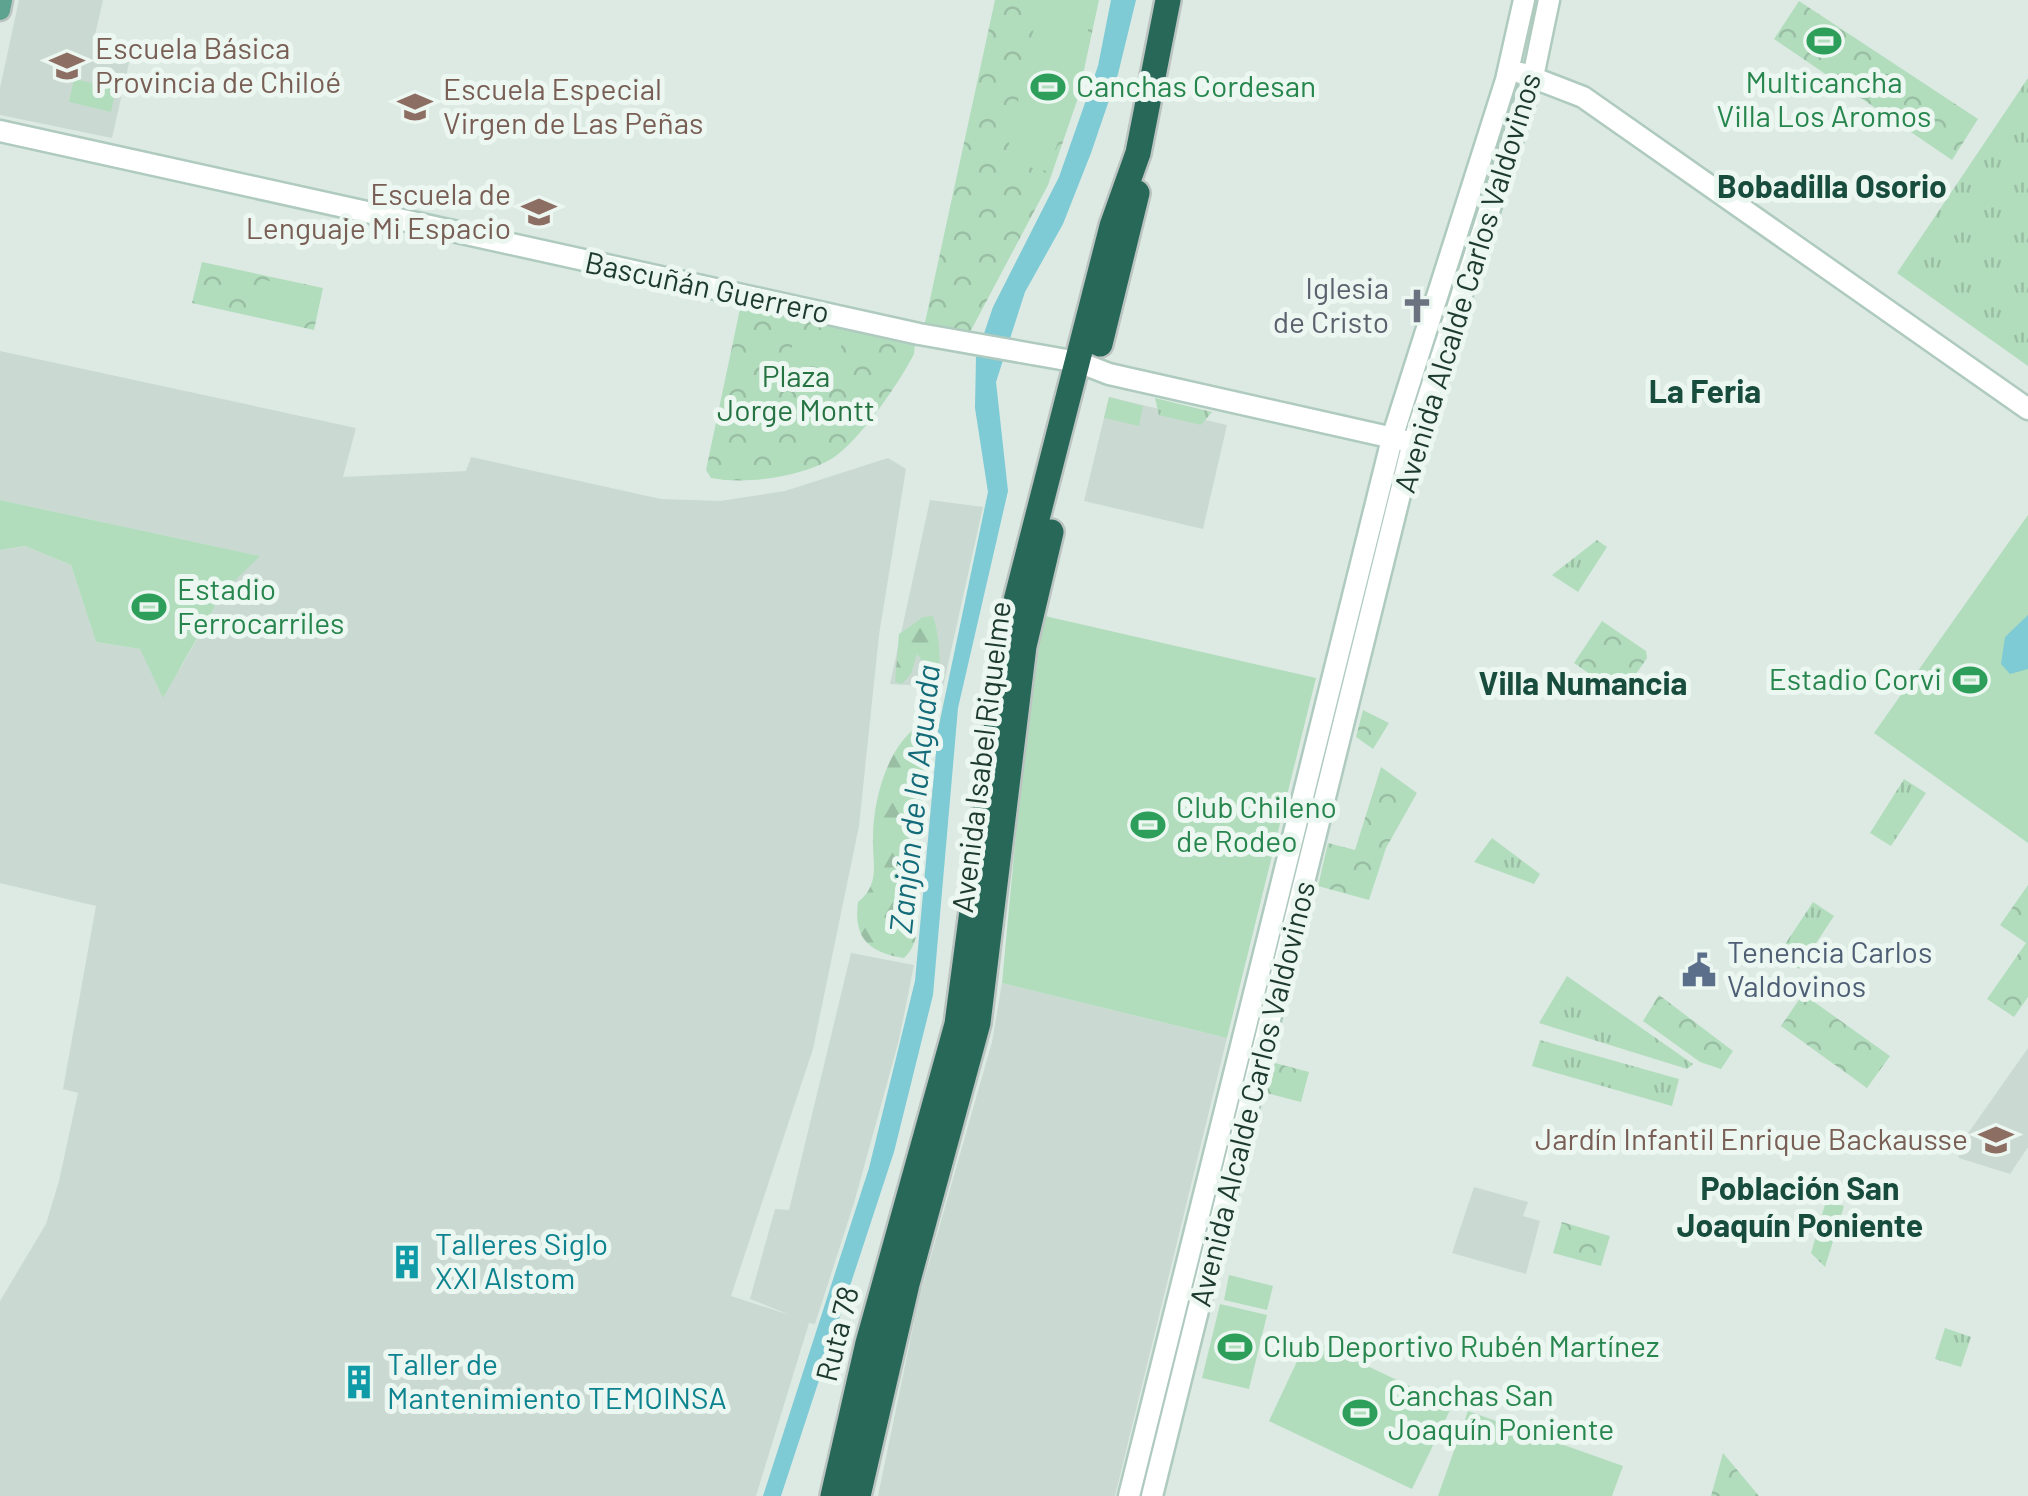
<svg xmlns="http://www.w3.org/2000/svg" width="2028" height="1496" font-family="Barlow,sans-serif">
<defs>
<pattern id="grass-tufts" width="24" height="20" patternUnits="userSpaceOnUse" patternTransform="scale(2.5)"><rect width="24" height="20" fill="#b2ddbd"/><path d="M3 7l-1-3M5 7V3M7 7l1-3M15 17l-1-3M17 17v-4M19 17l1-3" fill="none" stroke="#99bea3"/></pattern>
<pattern id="forest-firs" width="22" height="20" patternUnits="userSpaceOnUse" patternTransform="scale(2.5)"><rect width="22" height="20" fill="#b2ddbd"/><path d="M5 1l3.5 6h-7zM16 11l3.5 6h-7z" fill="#99bea3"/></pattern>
<pattern id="park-crowns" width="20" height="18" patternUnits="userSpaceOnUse" patternTransform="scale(2.5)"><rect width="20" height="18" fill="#b2ddbd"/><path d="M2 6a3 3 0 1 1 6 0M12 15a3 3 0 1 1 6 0" fill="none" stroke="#99bea3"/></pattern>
</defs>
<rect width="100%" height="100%" fill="#dceae3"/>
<path fill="#cadad2" d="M 19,0 L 103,0 L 95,35 L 133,45 L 112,138 L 0,115 L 0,88 Z
M 0,351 L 356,428 L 343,477 L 466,471 L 471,457 L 661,499 L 720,501 L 785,491 L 888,458 L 906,469 L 879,635 L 859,826 L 813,1049 L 731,1296 L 790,1315 L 750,1299 L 775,1209 L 789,1210 L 851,953 L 914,965 L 899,1040 L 854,1203 L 815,1324 L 809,1323 L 756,1496 L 0,1496 L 0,1301 L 46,1224 L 59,1181 L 78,1093 L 63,1089 L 96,906 L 0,883 L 0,550 L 25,546 L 71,565 L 96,642 L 140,649 L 180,669 L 223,592 L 258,556 L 0,500 Z
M 1109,397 L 1227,425 L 1203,529 L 1084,501 Z
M 930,500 L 983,507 L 943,687 L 890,684 Z
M 1002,983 L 1227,1038 L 1115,1496 L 878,1496 L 919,1298 L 992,1042 Z
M 2028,1048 L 2028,1147 L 2010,1174 L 1959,1158 L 1957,1149 Z
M 1474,1187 L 1528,1202 L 1523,1216 L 1540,1221 L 1526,1274 L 1452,1253 Z"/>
<path fill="url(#grass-tufts)" d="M 2028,78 L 2028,366 L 1897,273 Z
M 1109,397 L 1143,406 L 1139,426 L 1104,418 Z
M 1155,398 L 1212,412 L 1201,425 L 1159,415 Z
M 1597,540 L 1607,547 L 1578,592 L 1552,575 Z
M 1904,779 L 1926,793 L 1891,846 L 1870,833 Z
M 1492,838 L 1540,874 L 1534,884 L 1474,862 Z
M 1813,902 L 1834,916 L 1799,969 L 1778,955 Z
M 1567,976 L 1693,1064 L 1687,1069 L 1539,1023 Z
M 1540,1040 L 1679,1079 L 1672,1106 L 1532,1066 Z
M 1826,1201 L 1844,1206 L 1825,1267 L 1811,1253 Z
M 1945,1328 L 1971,1337 L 1961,1367 L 1935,1359 Z"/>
<path fill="url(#forest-firs)" d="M 933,616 C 948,664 934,712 927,760 C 926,770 927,781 925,790 C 918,811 911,827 908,849 C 904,883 933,931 904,958 C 869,953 853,938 858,902 C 881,884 872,862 873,838 C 873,799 888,742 924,722 C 932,698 935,674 917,654 L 911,674 L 902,684 L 895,682 L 899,634 L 923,617 Z"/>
<path fill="url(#park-crowns)" d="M 995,0 L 1099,0 L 1078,98 L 1048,185 L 968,336 L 924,327 Z
M 1799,1 L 1978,119 L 1952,160 L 1774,39 Z
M 202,262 L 323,288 L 314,330 L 192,303 Z
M 741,304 L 909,340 L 915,344 L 914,354 C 900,382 859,441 833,458 C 801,477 747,485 711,478 L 706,470 Z
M 1602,621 L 1646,651 L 1647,658 L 1621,696 L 1574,663 Z
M 1363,710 L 1389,723 L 1373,749 L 1356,737 Z
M 1381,767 L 1417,793 L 1386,848 L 1369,900 L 1318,886 L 1328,843 L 1355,850 Z
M 2028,885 L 2028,997 L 2014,1017 L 1987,999 L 2026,943 L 2000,925 Z
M 1803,994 L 1890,1056 L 1867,1088 L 1781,1026 Z
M 1659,995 L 1733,1051 L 1721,1069 L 1700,1062 L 1643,1021 Z
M 1275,1063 L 1309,1072 L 1301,1102 L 1266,1093 Z
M 1562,1222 L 1610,1236 L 1601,1266 L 1553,1253 Z
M 1723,1453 L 1759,1496 L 1711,1496 Z"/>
<path fill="#b2ddbd" d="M 1040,0 L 1095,0 L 1069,114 L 1047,171 L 1005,162 Z
M 1813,19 L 1848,42 L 1835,62 L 1800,39 Z
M 74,79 L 116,88 L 111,112 L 69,102 Z
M 265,280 L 316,292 L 309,322 L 258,310 Z
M 796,328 L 843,338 L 837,366 L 790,356 Z
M 0,500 L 260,556 L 223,592 L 163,698 L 140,649 L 96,642 L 71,565 L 25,546 L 0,550 Z
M 2028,515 L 2028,843 L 1874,733 Z
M 1045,616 L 1316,678 L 1227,1038 L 1002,983 L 1031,673 Z
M 1229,1275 L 1273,1286 L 1267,1310 L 1224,1300 Z
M 1220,1304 L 1267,1315 L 1249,1389 L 1202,1378 Z
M 1308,1338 L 1452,1406 L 1412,1489 L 1269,1421 Z
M 1468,1411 L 1623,1466 L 1612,1496 L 1438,1496 Z"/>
<path fill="#7ecad5" d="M 1111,0 L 1136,0 L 1118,74 L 1091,153 L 1063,224 L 1025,292 L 996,382 L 1008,491 L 958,708 L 933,995 L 894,1152 L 781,1496 L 763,1496 L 869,1168 L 915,981 L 938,730 L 988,492 L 975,408 L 976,357 L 993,307 L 1059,177 L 1098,66 Z
M 2028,615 L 2028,669 L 2010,674 L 2001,664 L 2005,637 Z"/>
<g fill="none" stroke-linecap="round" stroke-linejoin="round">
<g stroke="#afcabf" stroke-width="25">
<path id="secondary" d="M 1521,73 L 1583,97 L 2028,409
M 0,131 L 919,334 L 1078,362 L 1109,374 L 1402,440
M 1129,1496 L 1393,435 L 1506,80 L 1524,0
M 1152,1496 L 1412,446 L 1533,77 L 1549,0"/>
</g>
<g stroke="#bbc4c1" stroke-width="25">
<path id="primary" d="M 0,10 L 2,0"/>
</g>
<g stroke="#bbc4c1" stroke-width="30">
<path id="highway" d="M 1100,344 L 1137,193
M 833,1496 L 868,1343 L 957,1024 L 1010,624 L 1112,226 L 1138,153 L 1168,0
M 858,1496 L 907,1284 L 978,1023 L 1024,646 L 1051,532"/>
</g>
<use href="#secondary" stroke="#fff" stroke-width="20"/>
<use href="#primary" stroke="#5da38f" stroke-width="20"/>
<use href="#highway" stroke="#276859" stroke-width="25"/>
</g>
<defs>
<g id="stadium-bare" transform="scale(2.7)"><path d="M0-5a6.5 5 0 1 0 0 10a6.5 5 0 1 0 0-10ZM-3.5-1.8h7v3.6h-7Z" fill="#2e9e5b" stroke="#ecf7f1" stroke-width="2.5" paint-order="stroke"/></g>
<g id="school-bare" transform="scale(2.7)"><path d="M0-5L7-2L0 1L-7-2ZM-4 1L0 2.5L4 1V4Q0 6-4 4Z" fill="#8d6e63" stroke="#ecf7f1" stroke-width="2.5" paint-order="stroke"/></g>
<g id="church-bare" transform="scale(2.7)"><path d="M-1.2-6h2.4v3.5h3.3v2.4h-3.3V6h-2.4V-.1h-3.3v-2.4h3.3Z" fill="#6b7280" stroke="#ecf7f1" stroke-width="2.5" paint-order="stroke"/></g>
<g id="civic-bare" transform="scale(2.7)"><path d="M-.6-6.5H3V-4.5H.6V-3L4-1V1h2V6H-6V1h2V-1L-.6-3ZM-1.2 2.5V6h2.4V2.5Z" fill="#5c6f8a" stroke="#ecf7f1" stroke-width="2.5" paint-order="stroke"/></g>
<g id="building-bare" transform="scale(2.7)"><path d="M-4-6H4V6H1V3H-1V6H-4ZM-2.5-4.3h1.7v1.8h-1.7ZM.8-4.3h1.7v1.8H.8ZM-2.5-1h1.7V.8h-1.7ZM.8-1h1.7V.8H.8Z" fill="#0f9aa8" stroke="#ecf7f1" stroke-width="2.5" paint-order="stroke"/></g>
</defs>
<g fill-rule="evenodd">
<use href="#stadium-bare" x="1824" y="41"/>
<use href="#school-bare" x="67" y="66"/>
<use href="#stadium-bare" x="1048" y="87"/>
<use href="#school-bare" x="415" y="107"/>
<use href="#school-bare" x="539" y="212"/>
<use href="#church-bare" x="1417" y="306"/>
<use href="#stadium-bare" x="149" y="607"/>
<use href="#stadium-bare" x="1970" y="680"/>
<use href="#stadium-bare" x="1148" y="825"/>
<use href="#civic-bare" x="1699" y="970"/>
<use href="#school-bare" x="1996" y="1140"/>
<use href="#building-bare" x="407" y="1262"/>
<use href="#stadium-bare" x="1235" y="1347"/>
<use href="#building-bare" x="359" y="1382"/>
<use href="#stadium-bare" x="1360" y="1413"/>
</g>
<g text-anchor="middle" stroke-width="10" stroke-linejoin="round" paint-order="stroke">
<g font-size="30" fill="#785e54" stroke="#ecf7f1" text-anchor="start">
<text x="95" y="59">Escuela Básica<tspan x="95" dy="34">Provincia de Chiloé</tspan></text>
<text x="443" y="100">Escuela Especial<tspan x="443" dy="34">Virgen de Las Peñas</tspan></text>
<text x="511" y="205" text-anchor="end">Escuela de<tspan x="511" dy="34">Lenguaje Mi Espacio</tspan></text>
<text x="1968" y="1150" text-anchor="end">Jardín Infantil Enrique Backausse</text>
</g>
<g font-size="30" fill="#27864d" stroke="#ecf7f1" text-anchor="start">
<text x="1824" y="93" text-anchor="middle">Multicancha<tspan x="1824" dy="34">Villa Los Aromos</tspan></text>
<text x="1076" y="97">Canchas Cordesan</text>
<text x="177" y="600">Estadio<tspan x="177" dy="34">Ferrocarriles</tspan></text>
<text x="1942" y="690" text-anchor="end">Estadio Corvi</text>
<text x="1176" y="818">Club Chileno<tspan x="1176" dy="34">de Rodeo</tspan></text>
<text x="1263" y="1357">Club Deportivo Rubén Martínez</text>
<text x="1388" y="1406">Canchas San<tspan x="1388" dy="34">Joaquín Poniente</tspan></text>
</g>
<g font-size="30" fill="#1d3a31" stroke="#ecf7f1">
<text transform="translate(1468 283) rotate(-73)" y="10">Avenida Alcalde Carlos Valdovinos</text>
<text transform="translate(707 288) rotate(12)" y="10">Bascuñán Guerrero</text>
<text transform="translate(982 757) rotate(-83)" y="10">Avenida Isabel Riquelme</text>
<text transform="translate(1253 1094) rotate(-76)" y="10">Avenida Alcalde Carlos Valdovinos</text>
<text transform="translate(838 1334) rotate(-76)" y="10">Ruta 78</text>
</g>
<g font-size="30" fill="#5b616d" stroke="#ecf7f1" text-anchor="end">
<text x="1389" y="299">Iglesia<tspan x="1389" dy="34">de Cristo</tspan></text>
</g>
<g font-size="30" fill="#257341" stroke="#ecf7f1">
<text x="796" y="387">Plaza<tspan x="796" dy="34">Jorge Montt</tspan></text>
</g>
<g font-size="30" fill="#4e5e75" stroke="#ecf7f1" text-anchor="start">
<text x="1727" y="963">Tenencia Carlos<tspan x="1727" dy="34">Valdovinos</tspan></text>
</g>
<g font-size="30" fill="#0d838f" stroke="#ecf7f1" text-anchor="start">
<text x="435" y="1255">Talleres Siglo<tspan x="435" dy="34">XXI Alstom</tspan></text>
<text x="387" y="1375">Taller de<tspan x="387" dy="34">Mantenimiento TEMOINSA</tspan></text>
</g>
<g font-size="32" font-weight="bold" fill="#184d3e" stroke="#ecf7f1">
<text x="1832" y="198">Bobadilla Osorio</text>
<text x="1705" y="403">La Feria</text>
<text x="1583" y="695">Villa Numancia</text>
<text x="1800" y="1200">Población San<tspan x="1800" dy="37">Joaquín Poniente</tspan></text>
</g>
<g font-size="32" font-style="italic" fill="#146b79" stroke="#ecf7f1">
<text transform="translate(915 799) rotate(-84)" y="11">Zanjón de la Aguada</text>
</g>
</g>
</svg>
